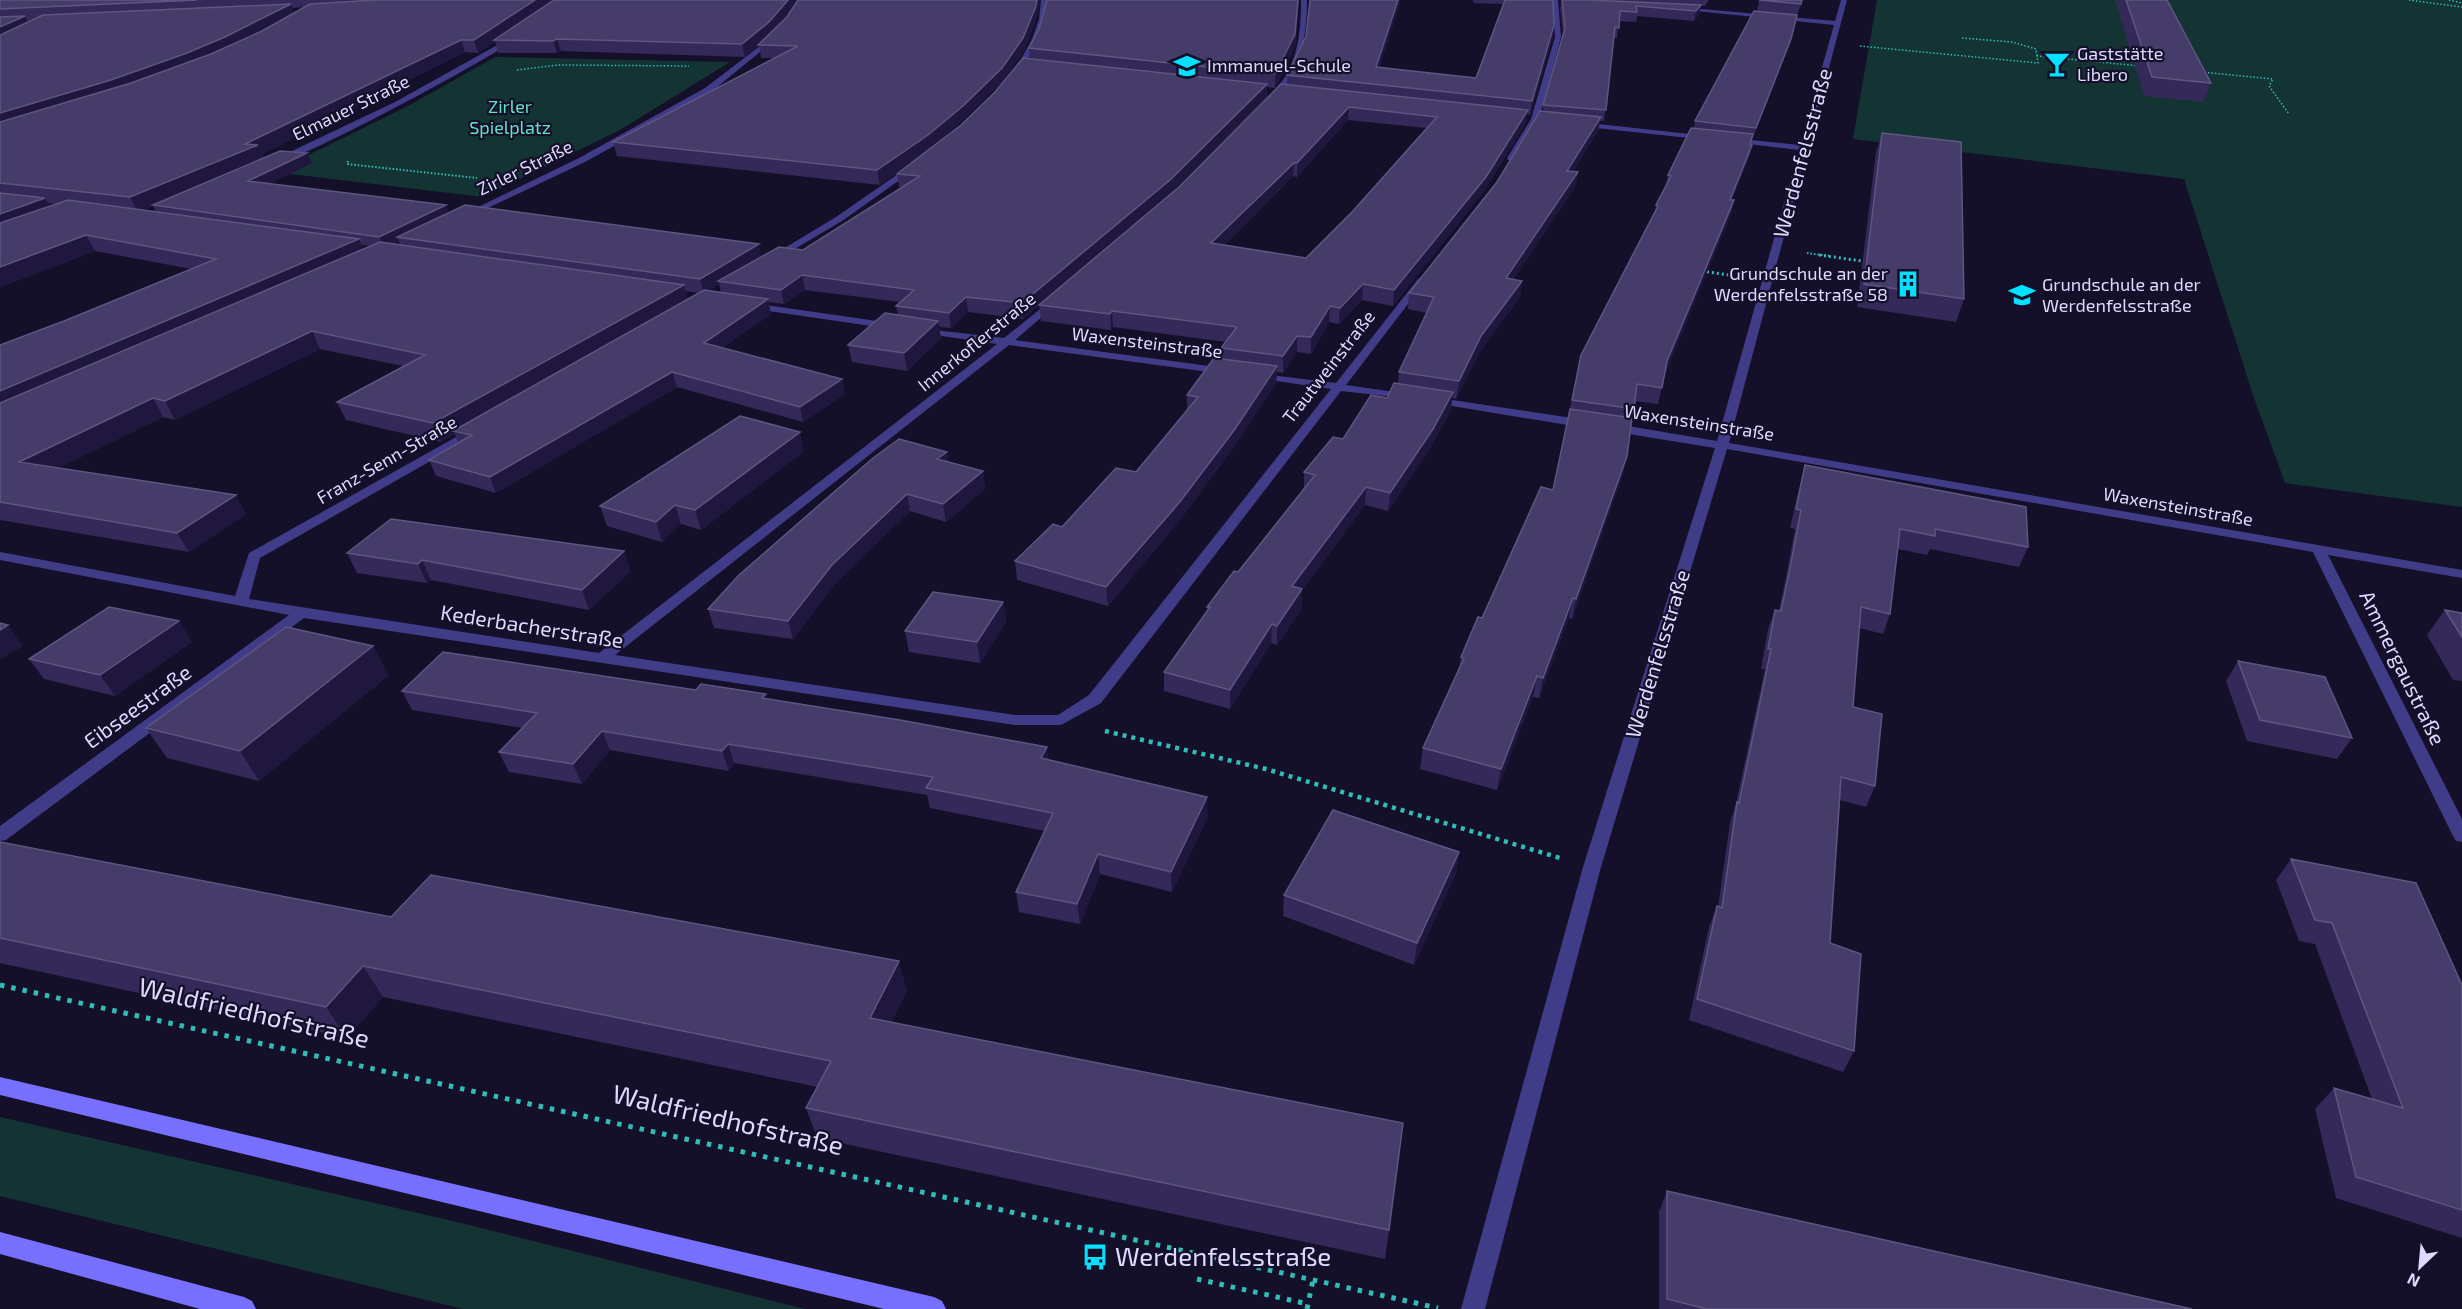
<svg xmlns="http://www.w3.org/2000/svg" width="2462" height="1309" font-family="'Exo 2',sans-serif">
<rect width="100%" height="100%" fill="#15102a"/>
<path fill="#133433" d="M 1877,0 L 2462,0 L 2462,507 L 2285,483 L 2254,398 L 2184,179 L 1853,139 Z
M 495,57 L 730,62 L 620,130 L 483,197 L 274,172 L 408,106 Z
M 0,1117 L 457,1222 L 805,1309 L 463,1309 L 0,1196 Z"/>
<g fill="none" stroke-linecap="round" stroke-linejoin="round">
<path stroke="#30bcb7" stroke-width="1.5" stroke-dasharray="1.5 2" stroke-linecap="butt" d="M 2409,0 L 2462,7
M 2449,0 L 2462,3
M 1962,38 L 2012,42 L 2036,49 L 2037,56
M 1860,46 L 2038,63 L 2037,56 L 2140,66
M 517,70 L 558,65 L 689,66
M 2201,72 L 2273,79 L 2269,86 L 2289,114"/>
<path stroke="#30bcb7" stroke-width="2" stroke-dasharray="1.5 2" stroke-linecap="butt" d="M 348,161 L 347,164 L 477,178
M 1807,253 L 1829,256"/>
<path stroke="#30bcb7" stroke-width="3" stroke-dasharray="2 3" stroke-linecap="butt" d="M 1819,255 L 1862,261
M 1702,271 L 1736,276"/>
<path stroke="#30bcb7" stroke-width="4.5" stroke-dasharray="4 5" stroke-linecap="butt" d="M 1105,731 L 1266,769 L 1560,858"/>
<path stroke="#30bcb7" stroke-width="5" stroke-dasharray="4.5 7" stroke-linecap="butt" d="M 0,985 L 1438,1308
M 1197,1279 L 1308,1304
M 1307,1309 L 1313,1280"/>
<path fill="#403c88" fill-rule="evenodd" d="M 1041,0 L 1047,0 C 1045,28 1035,53 1017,74 L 1013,74 L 1032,39 L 1039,19 Z
M 1301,0 L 1307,0 C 1307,39 1300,70 1275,101 L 1269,101 C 1271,92 1282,83 1287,74 C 1299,51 1301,26 1301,0 Z
M 1552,0 L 1558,0 L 1561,37 L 1539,119 L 1514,160 L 1508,160 L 1507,158 L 1531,119 L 1555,37 Z
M 1841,0 L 1847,0 L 1729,443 L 2462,570 L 2462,578 L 2328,555 L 2462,819 L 2462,842 L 2456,841 L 2453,836 L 2313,552 L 1727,449 L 1601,867 L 1485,1309 L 1461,1309 L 1583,867 L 1715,448 L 1610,431 L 1604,427 L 1610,423 L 1717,441 L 1799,150 L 1732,142 L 1728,140 L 1732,138 L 1800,145 L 1834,25 L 1676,9 L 1679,7 L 1835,21 Z
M 512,37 L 517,38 C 497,55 293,165 277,162 C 275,162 274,161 273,160 L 395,102 Z
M 772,37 L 777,38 L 711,92 L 585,162 L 469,217 L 462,215 L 579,158 L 705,88 Z
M 1580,122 L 1708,136 L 1712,138 L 1708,140 L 1577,126 L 1577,122 Z
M 911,165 L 918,167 L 842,221 L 776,260 L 768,258 L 836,217 Z
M 1421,278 L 1426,281 L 1424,283 L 1346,385 L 1409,394 L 1415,397 L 1413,399 L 1341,391 L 1101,703 L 1061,725 L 1015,725 L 304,618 L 6,840 L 0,841 L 0,826 L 289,615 L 0,560 L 0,552 L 235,596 L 249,553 L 474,427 L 478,428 L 478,434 L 260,558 L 249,599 L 599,653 L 997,344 L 921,333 L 916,330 L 917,328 L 1004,338 L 1054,298 L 1058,299 L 1058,303 L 1015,340 L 1224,368 L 1230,371 L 1224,374 L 1009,345 L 615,655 L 1015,715 L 1058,715 L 1089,695 L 1331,389 L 1257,378 L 1253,377 L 1253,373 L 1336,383 L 1418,279 Z
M 752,303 L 891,323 L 896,326 L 891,329 L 748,308 L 747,306 Z
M 1432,397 L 1586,420 L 1592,424 L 1586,428 L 1428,402 L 1426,400 Z"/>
<path fill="#7770ff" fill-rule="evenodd" d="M 0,1077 L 934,1297 L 942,1301 L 946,1309 L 884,1309 L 0,1095 Z
M 0,1232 L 244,1297 L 252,1301 L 256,1309 L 200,1309 L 0,1254 Z"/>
</g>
<path fill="#342958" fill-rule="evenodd" d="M 0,0 L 552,0 L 553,1 L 554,0 L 797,0 L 793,8 L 1037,17 L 1024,51 L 1003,81 L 964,119 L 935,144 L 961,125 L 1030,59 L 1029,48 L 1039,29 L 1047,0 L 1299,0 L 1295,47 L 1275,88 L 1267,87 L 1267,96 L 1170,193 L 1065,283 L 1179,187 L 1287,85 L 1287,75 L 1400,3 L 1379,68 L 1476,78 L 1503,4 L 1474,3 L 1473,0 L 1553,0 L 1554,25 L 1553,37 L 1530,115 L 1527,114 L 1526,123 L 1484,191 L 1393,306 L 1362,300 L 1339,324 L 1329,322 L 1311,354 L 1297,352 L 1283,373 L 1277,372 L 1276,383 L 1234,447 L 1179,521 L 1108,606 L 1017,580 L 1015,561 L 1136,472 L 1187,410 L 1187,395 L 1221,359 L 1221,348 L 1226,342 L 1113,327 L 1111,330 L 1041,321 L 1039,305 L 1023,319 L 968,312 L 951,328 L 939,327 L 941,338 L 907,371 L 852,362 L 848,345 L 898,315 L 896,306 L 900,302 L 805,290 L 784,304 L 768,302 L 771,314 L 722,348 L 842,379 L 845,394 L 803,422 L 677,387 L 496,493 L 436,476 L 429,460 L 458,443 L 455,434 L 441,442 L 346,420 L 337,402 L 403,366 L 320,349 L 175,420 L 163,417 L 58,468 L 246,514 L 189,552 L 0,520 L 0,345 L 64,321 L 191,269 L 95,251 L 0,287 ZM 304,7 L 294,12 L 292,8 ZM 495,41 L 498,53 L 557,53 L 561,51 L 745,57 L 759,45 L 761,58 L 775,58 L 613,142 L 617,156 L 880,185 L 919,156 L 897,174 L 899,187 L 902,187 L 803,250 L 762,256 L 449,213 L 269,184 L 312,163 L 264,158 L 262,154 L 465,52 L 478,53 ZM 1348,120 L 1426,128 L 1352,212 L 1306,258 L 1224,245 L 1293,176 L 1297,177 ZM 48,203 L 56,204 L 50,206 ZM 153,206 L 156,212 L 144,210 ZM 399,241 L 400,245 L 392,244 ZM 361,245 L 371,246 L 363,249 ZM 719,284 L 721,293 L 708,291 ZM 685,291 L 699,293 L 687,299 Z
M 1562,0 L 1709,0 L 1705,6 L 1701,6 L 1699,14 L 1694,21 L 1637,16 L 1636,22 L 1619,21 L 1617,38 L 1614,38 L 1604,121 L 1600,121 L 1598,131 L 1573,172 L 1578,172 L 1575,187 L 1513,280 L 1522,281 L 1520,297 L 1479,353 L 1456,399 L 1452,398 L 1451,409 L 1431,447 L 1388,511 L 1365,505 L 1302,590 L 1302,608 L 1277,645 L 1271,643 L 1230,709 L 1164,691 L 1164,672 L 1207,612 L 1207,607 L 1238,572 L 1304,489 L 1304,472 L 1387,398 L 1398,384 L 1399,372 L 1427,313 L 1408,309 L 1409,293 L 1497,182 L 1543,111 L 1543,105 L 1563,34 L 1560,8 Z
M 1759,0 L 1803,0 L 1797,15 L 1788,48 L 1753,138 L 1752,138 L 1749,157 L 1732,200 L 1734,200 L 1731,214 L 1665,374 L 1658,404 L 1635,401 L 1632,418 L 1627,456 L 1623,474 L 1572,619 L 1569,618 L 1539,698 L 1533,697 L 1497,790 L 1420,769 L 1423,748 L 1459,669 L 1461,657 L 1553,490 L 1581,355 L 1655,212 L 1656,205 L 1665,188 L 1668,175 L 1694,128 L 1695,121 L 1757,11 Z
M 2115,0 L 2167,0 L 2211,83 L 2203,102 L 2144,96 Z
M 1882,133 L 1964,299 L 1956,322 L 1857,307 L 1876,152 Z
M 804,451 L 701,530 L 681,524 L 662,542 L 607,526 L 600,506 Z
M 949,462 L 983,471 L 985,489 L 946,522 L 910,511 L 836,583 L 793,639 L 714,628 L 708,609 Z
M 1805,465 L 2028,547 L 2019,567 L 1930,549 L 1927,555 L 1898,549 L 1890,614 L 1883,634 L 1859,628 L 1853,707 L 1875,786 L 1866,807 L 1840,800 L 1830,943 L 1854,1051 L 1843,1072 L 1689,1020 L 1709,927 L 1717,906 L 1718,907 L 1730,823 L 1736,803 L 1765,669 L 1761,669 L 1768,629 L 1775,610 L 1779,610 L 1785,582 L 1795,529 L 1790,528 L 1800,484 Z
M 347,553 L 631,571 L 589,610 L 431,580 L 427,583 L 357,573 Z
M 1003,602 L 1006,622 L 980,663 L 909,652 L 905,631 Z
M 2445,610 L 2462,613 L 2462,681 L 2453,680 L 2427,635 Z
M 179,621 L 192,642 L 115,696 L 44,679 L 29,659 Z
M 2238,661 L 2352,738 L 2337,759 L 2247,741 L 2226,681 Z
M 389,675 L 259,781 L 167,758 L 146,728 Z
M 696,690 L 767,699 L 1048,760 L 1208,816 L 1172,892 L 1100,874 L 1080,924 L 1019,912 L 1016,892 L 1045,831 L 930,808 L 927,795 L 734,763 L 729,771 L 610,750 L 582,784 L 509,772 L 499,752 L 522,728 L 412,710 L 402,691 Z
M 0,842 L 391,917 L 907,991 L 891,1022 L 1389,1230 L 1385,1259 L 817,1138 L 806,1108 L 818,1087 L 383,997 L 347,1038 L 0,963 Z
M 1459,852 L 1456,873 L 1414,965 L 1283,916 L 1284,895 Z
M 2291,859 L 2462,985 L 2462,1238 L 2336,1198 L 2315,1109 L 2334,1088 L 2372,1099 L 2315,944 L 2299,941 L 2276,880 Z
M 1667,1191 L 2192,1309 L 1659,1309 L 1659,1212 Z"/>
<path fill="#20173e" d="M 535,0 L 552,0 L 553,2 L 494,40 L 495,41 L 478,53 L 474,40 Z
M 788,0 L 797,0 L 792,10 L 771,34 L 745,57 L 742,44 Z
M 1037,0 L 1041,0 L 1037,17 L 1024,51 L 1003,81 L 964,119 L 930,149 L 880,185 L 877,170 Z
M 1298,0 L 1295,47 L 1275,88 L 1275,74 Z
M 1398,0 L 1400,0 L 1400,3 L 1375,81 L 1376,67 Z
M 291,4 L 296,16 L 230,50 L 0,130 L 0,113 Z
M 1701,5 L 1699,14 L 1694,21 L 1696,11 Z
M 1797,15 L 1788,48 L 1753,138 L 1756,128 Z
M 25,16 L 31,28 L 0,43 L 0,27 Z
M 1554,25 L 1553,37 L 1530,115 L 1532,101 Z
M 557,39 L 561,51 L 557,53 L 553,41 Z
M 461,40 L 465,52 L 262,154 L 265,160 L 153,205 L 153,206 L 138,213 L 130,197 L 245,144 Z
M 1267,84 L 1267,96 L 1170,193 L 1023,319 L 1022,303 Z
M 1349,107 L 1348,120 L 1297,177 L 1297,163 Z
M 1528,110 L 1526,123 L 1484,191 L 1393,306 L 1394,290 Z
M 1601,117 L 1598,131 L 1565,185 L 1567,171 Z
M 1752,145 L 1749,157 L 1727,213 L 1730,200 Z
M 307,153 L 312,163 L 253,192 L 248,181 Z
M 1294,163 L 1293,176 L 1211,258 L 1211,243 Z
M 1578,172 L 1575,187 L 1504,294 L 1506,278 Z
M 45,198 L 54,213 L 0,233 L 0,214 Z
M 1734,200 L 1731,214 L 1664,377 L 1667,361 Z
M 446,205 L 450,216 L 397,237 L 399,241 L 384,248 L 379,237 Z
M 86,235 L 95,251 L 0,287 L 0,267 Z
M 359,239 L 366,255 L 0,415 L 0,391 Z
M 759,244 L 762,258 L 718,281 L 719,284 L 704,294 L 700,279 Z
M 802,275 L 805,290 L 784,304 L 781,290 Z
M 1522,281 L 1520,297 L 1479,353 L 1456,399 L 1459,381 L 1481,336 Z
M 1363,284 L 1362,300 L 1339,324 L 1340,308 Z
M 684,285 L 688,302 L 453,431 L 455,434 L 441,442 L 433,423 Z
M 966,297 L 968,312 L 951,328 L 949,313 Z
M 768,299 L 771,314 L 708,358 L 704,343 Z
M 1330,306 L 1329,322 L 1311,354 L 1311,337 Z
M 1112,311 L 1113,327 L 1111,330 L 1110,314 Z
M 938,321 L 941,338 L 907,371 L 904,353 Z
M 312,331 L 320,349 L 175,420 L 165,401 Z
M 1297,336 L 1297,352 L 1283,373 L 1283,356 Z
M 1277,366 L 1276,383 L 1234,447 L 1179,521 L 1108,606 L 1106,587 Z
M 672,372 L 677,387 L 496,493 L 490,477 Z
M 842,379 L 845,394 L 803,422 L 800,407 Z
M 1453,392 L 1451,409 L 1431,447 L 1388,511 L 1390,493 Z
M 153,398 L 163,417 L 31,481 L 19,462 Z
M 800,432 L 804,451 L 701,530 L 695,510 Z
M 947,452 L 950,469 L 937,459 Z
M 1627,456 L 1623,474 L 1572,619 L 1576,599 Z
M 983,471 L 985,489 L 946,522 L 943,504 Z
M 1366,487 L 1365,505 L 1302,590 L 1302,608 L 1277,645 L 1277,626 L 1292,586 Z
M 907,494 L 910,511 L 836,583 L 793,639 L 788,621 L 832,565 Z
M 236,495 L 246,514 L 189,552 L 177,533 Z
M 675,505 L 681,524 L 662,542 L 656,522 Z
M 624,551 L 631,571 L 589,610 L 582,590 Z
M 422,560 L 431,580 L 427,583 L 418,564 Z
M 1573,598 L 1569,618 L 1539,698 L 1543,678 Z
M 1003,602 L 1006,622 L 980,663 L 977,642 Z
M 179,621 L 192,642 L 115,696 L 100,675 Z
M 1272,624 L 1271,643 L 1230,709 L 1230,690 Z
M 8,625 L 23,646 L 0,660 L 0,630 Z
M 373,646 L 389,675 L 259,781 L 240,751 Z
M 1537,676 L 1533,697 L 1497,790 L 1501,769 Z
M 602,731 L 610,750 L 582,784 L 573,764 Z
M 728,744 L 734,763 L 729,771 L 722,751 Z
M 1047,747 L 1049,766 L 1041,758 Z
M 1207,797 L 1208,816 L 1172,892 L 1171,872 Z
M 1459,852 L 1456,873 L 1414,965 L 1417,943 Z
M 1098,854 L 1100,874 L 1080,924 L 1077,904 Z
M 899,961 L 907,991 L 878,1049 L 870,1018 Z
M 363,966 L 383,997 L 347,1038 L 326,1007 Z"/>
<path fill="#463c6a" stroke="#5e5581" stroke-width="1.5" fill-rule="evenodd" d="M 0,0 L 197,0 L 0,9 Z
M 376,0 L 535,0 L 474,40 L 461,40 L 245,144 L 258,145 L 130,197 L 0,183 L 0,122 L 131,83 L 211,54 L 262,31 L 310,4 Z
M 554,0 L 788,0 L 769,22 L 742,44 L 557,39 L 553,41 L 494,40 Z
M 798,0 L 1037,0 L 1036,6 L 1023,38 L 1002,68 L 963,106 L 928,135 L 877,170 L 613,142 L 798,46 L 758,45 L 787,17 Z
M 1047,0 L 1298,0 L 1295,34 L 1275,74 L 1029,48 L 1039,29 Z
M 1310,0 L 1398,0 L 1376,67 L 1476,78 L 1505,0 L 1553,0 L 1554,25 L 1532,101 L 1287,75 L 1306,36 Z
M 1562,0 L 1591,0 L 1701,5 L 1696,11 L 1636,6 L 1637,12 L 1620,11 L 1619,28 L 1615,27 L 1606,110 L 1543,105 L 1565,28 Z
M 1759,0 L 1802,0 L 1801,4 Z
M 2126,0 L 2167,0 L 2211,83 L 2152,77 Z
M 291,4 L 225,37 L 187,53 L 111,80 L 0,113 L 0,35 L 43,15 Z
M 1754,11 L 1797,15 L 1791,39 L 1756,128 L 1695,121 Z
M 25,16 L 0,27 L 0,17 Z
M 1023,58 L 1267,84 L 1170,180 L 1022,303 L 966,297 L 949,313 L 896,306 L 914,290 L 802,275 L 781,290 L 718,281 L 779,247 L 803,250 L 920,176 L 897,174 L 961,125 L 995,92 Z
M 1281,84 L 1528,110 L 1486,177 L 1394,290 L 1363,284 L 1340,308 L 1330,306 L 1311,337 L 1297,336 L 1283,356 L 1221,348 L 1237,327 L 1112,311 L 1110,314 L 1039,305 L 1179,187 ZM 1349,107 L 1437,117 L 1352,212 L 1306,258 L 1211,243 L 1294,163 L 1297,163 Z
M 1540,111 L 1601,117 L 1567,171 L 1578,172 L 1506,278 L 1522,281 L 1481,336 L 1459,381 L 1399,372 L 1434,297 L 1409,293 L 1497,182 Z
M 1691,128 L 1753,134 L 1750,144 L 1752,145 L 1730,200 L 1734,200 L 1667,361 L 1662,388 L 1637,384 L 1634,409 L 1572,400 L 1581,355 L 1658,206 L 1656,205 L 1671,176 L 1668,175 Z
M 1882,133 L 1961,142 L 1964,299 L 1864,284 Z
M 280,151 L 307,153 L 248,181 L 446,205 L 379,237 L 153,205 Z
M 0,193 L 45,198 L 0,214 Z
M 68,200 L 359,239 L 0,391 L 0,345 L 64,321 L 216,259 L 86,235 L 0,267 L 0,223 Z
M 465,205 L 759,244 L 700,279 L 397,237 Z
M 380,242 L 684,285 L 433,423 L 337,402 L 425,355 L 312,331 L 165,401 L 153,398 L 19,462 L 236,495 L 177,533 L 0,502 L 0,403 Z
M 704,290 L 768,299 L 704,343 L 842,379 L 800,407 L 672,372 L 490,477 L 429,460 L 472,435 L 453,431 Z
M 885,313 L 938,321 L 904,353 L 848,345 Z
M 1214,358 L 1277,366 L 1235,429 L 1179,503 L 1106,587 L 1015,561 L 1053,524 L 1062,527 L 1116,468 L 1136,472 L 1198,397 L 1187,395 Z
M 1394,383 L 1453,392 L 1433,429 L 1390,493 L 1366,487 L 1292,586 L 1302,589 L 1277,626 L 1272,624 L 1230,690 L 1164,672 L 1210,607 L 1207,607 L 1234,571 L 1238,572 L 1315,475 L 1304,472 L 1333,437 L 1343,439 L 1371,395 L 1387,398 Z
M 1570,409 L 1632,418 L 1627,456 L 1576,599 L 1573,598 L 1543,678 L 1537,676 L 1501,769 L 1423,748 L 1464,658 L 1461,657 L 1478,617 L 1482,618 L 1541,487 L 1553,490 Z
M 740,416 L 800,432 L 695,510 L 675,505 L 656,522 L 600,506 Z
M 899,439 L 947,452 L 937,459 L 983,471 L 943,504 L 907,494 L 832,565 L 788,621 L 708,609 L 739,575 L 873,458 Z
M 1805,465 L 2026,507 L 2028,547 L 1935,529 L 1935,536 L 1900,529 L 1890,614 L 1861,607 L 1853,707 L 1882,714 L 1875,786 L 1841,777 L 1830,943 L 1861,954 L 1854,1051 L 1697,999 L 1717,906 L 1722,908 L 1737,802 L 1739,803 L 1771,649 L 1768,649 L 1775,610 L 1781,611 L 1791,563 L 1801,510 L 1796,509 Z
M 391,519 L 624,551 L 582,590 L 422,560 L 418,564 L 347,553 Z
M 933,592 L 1003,602 L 977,642 L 905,631 Z
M 109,607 L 179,621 L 100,675 L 29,659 Z
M 2445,610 L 2462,613 L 2462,637 Z
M 0,623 L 8,625 L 0,630 Z
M 286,627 L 373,646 L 240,751 L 146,728 Z
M 443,652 L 696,690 L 701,684 L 766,694 L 762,698 L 900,720 L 1047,747 L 1041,758 L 1207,797 L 1171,872 L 1098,854 L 1077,904 L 1016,892 L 1053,813 L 926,788 L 933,777 L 728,744 L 722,751 L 602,731 L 573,764 L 499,752 L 537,713 L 402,691 Z
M 2238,661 L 2325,677 L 2352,738 L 2260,720 Z
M 1333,810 L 1459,852 L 1417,943 L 1284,895 Z
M 0,842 L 391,917 L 431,875 L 899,961 L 870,1018 L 1403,1123 L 1389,1230 L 806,1108 L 831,1061 L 363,966 L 326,1007 L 0,938 Z
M 2291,859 L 2416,883 L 2462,985 L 2462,1210 L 2356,1177 L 2334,1088 L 2403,1108 L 2332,923 L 2315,920 Z
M 1667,1191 L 2192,1309 L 1707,1309 L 1667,1299 Z"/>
<defs>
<g id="bar-bare" transform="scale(2.07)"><path d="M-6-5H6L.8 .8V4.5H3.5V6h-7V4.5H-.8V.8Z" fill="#05e0ff" stroke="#15102a" stroke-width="2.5" paint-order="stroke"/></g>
<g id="school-bare" transform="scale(2.07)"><path d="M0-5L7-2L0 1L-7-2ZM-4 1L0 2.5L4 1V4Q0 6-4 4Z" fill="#05e0ff" stroke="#15102a" stroke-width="2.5" paint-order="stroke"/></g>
<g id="building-bare" transform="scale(2.07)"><path d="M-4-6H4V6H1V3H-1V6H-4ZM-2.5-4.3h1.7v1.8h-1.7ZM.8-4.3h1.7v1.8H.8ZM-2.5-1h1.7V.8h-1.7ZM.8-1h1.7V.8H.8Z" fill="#05e0ff" stroke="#15102a" stroke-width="2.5" paint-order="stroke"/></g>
<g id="bus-bare" transform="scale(2.07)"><path d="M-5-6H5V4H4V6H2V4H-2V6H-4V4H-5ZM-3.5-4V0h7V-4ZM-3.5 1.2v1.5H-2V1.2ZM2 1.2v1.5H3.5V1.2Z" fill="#05e0ff" stroke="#15102a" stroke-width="2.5" paint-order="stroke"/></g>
</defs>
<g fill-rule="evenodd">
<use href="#bar-bare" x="2057" y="64"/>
<use href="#school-bare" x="1187" y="66"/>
<use href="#building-bare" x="1908" y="284"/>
<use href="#school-bare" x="2022" y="295"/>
<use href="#bus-bare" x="1095" y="1257"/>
</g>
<g text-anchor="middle" stroke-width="4.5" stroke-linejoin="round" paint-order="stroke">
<g font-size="18" fill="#ded9ff" stroke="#15102a" text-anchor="start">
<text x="2077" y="60">Gaststätte<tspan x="2077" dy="21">Libero</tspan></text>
<text x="1207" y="72">Immanuel-Schule</text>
<text x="1888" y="280" text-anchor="end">Grundschule an der<tspan x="1888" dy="21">Werdenfelsstraße 58</tspan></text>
<text x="2042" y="291">Grundschule an der<tspan x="2042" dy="21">Werdenfelsstraße</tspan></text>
</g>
<g font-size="18" fill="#63e1c4" stroke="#15102a">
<text x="510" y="113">Zirler<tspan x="510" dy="21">Spielplatz</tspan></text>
</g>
<g font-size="18" fill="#ded9ff" stroke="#15102a">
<text transform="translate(351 108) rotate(-26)" y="6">Elmauer Straße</text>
<text transform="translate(525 168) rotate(-26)" y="6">Zirler Straße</text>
<text transform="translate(977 342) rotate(-39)" y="6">Innerkoflerstraße</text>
<text transform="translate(1147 343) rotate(7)" y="6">Waxensteinstraße</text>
<text transform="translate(1329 367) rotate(-52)" y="6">Trautweinstraße</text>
<text transform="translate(1699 423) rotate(9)" y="6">Waxensteinstraße</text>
<text transform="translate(387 460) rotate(-30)" y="6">Franz-Senn-Straße</text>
<text transform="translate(2178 507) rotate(10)" y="6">Waxensteinstraße</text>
</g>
<g font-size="21" fill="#ded9ff" stroke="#15102a">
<text transform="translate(1803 153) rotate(-75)" y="7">Werdenfelsstraße</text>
<text transform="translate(532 627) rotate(9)" y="7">Kederbacherstraße</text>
<text transform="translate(1658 654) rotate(-73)" y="7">Werdenfelsstraße</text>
<text transform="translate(2402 668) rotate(64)" y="7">Ammergaustraße</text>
<text transform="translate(138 707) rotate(-36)" y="7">Eibseestraße</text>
</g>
<g font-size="26" fill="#ded9ff" stroke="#15102a">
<text transform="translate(254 1013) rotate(13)" y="9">Waldfriedhofstraße</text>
<text transform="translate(728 1120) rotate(13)" y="9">Waldfriedhofstraße</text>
</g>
<g font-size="26" fill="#ded9ff" stroke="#15102a" text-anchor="start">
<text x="1115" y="1266">Werdenfelsstraße</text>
</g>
</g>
<g transform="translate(2420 1267) rotate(206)" stroke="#15102a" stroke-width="4.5" paint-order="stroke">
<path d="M0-4.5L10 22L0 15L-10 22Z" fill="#ded9ff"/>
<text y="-9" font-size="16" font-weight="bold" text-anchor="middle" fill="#ded9ff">N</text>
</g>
</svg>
